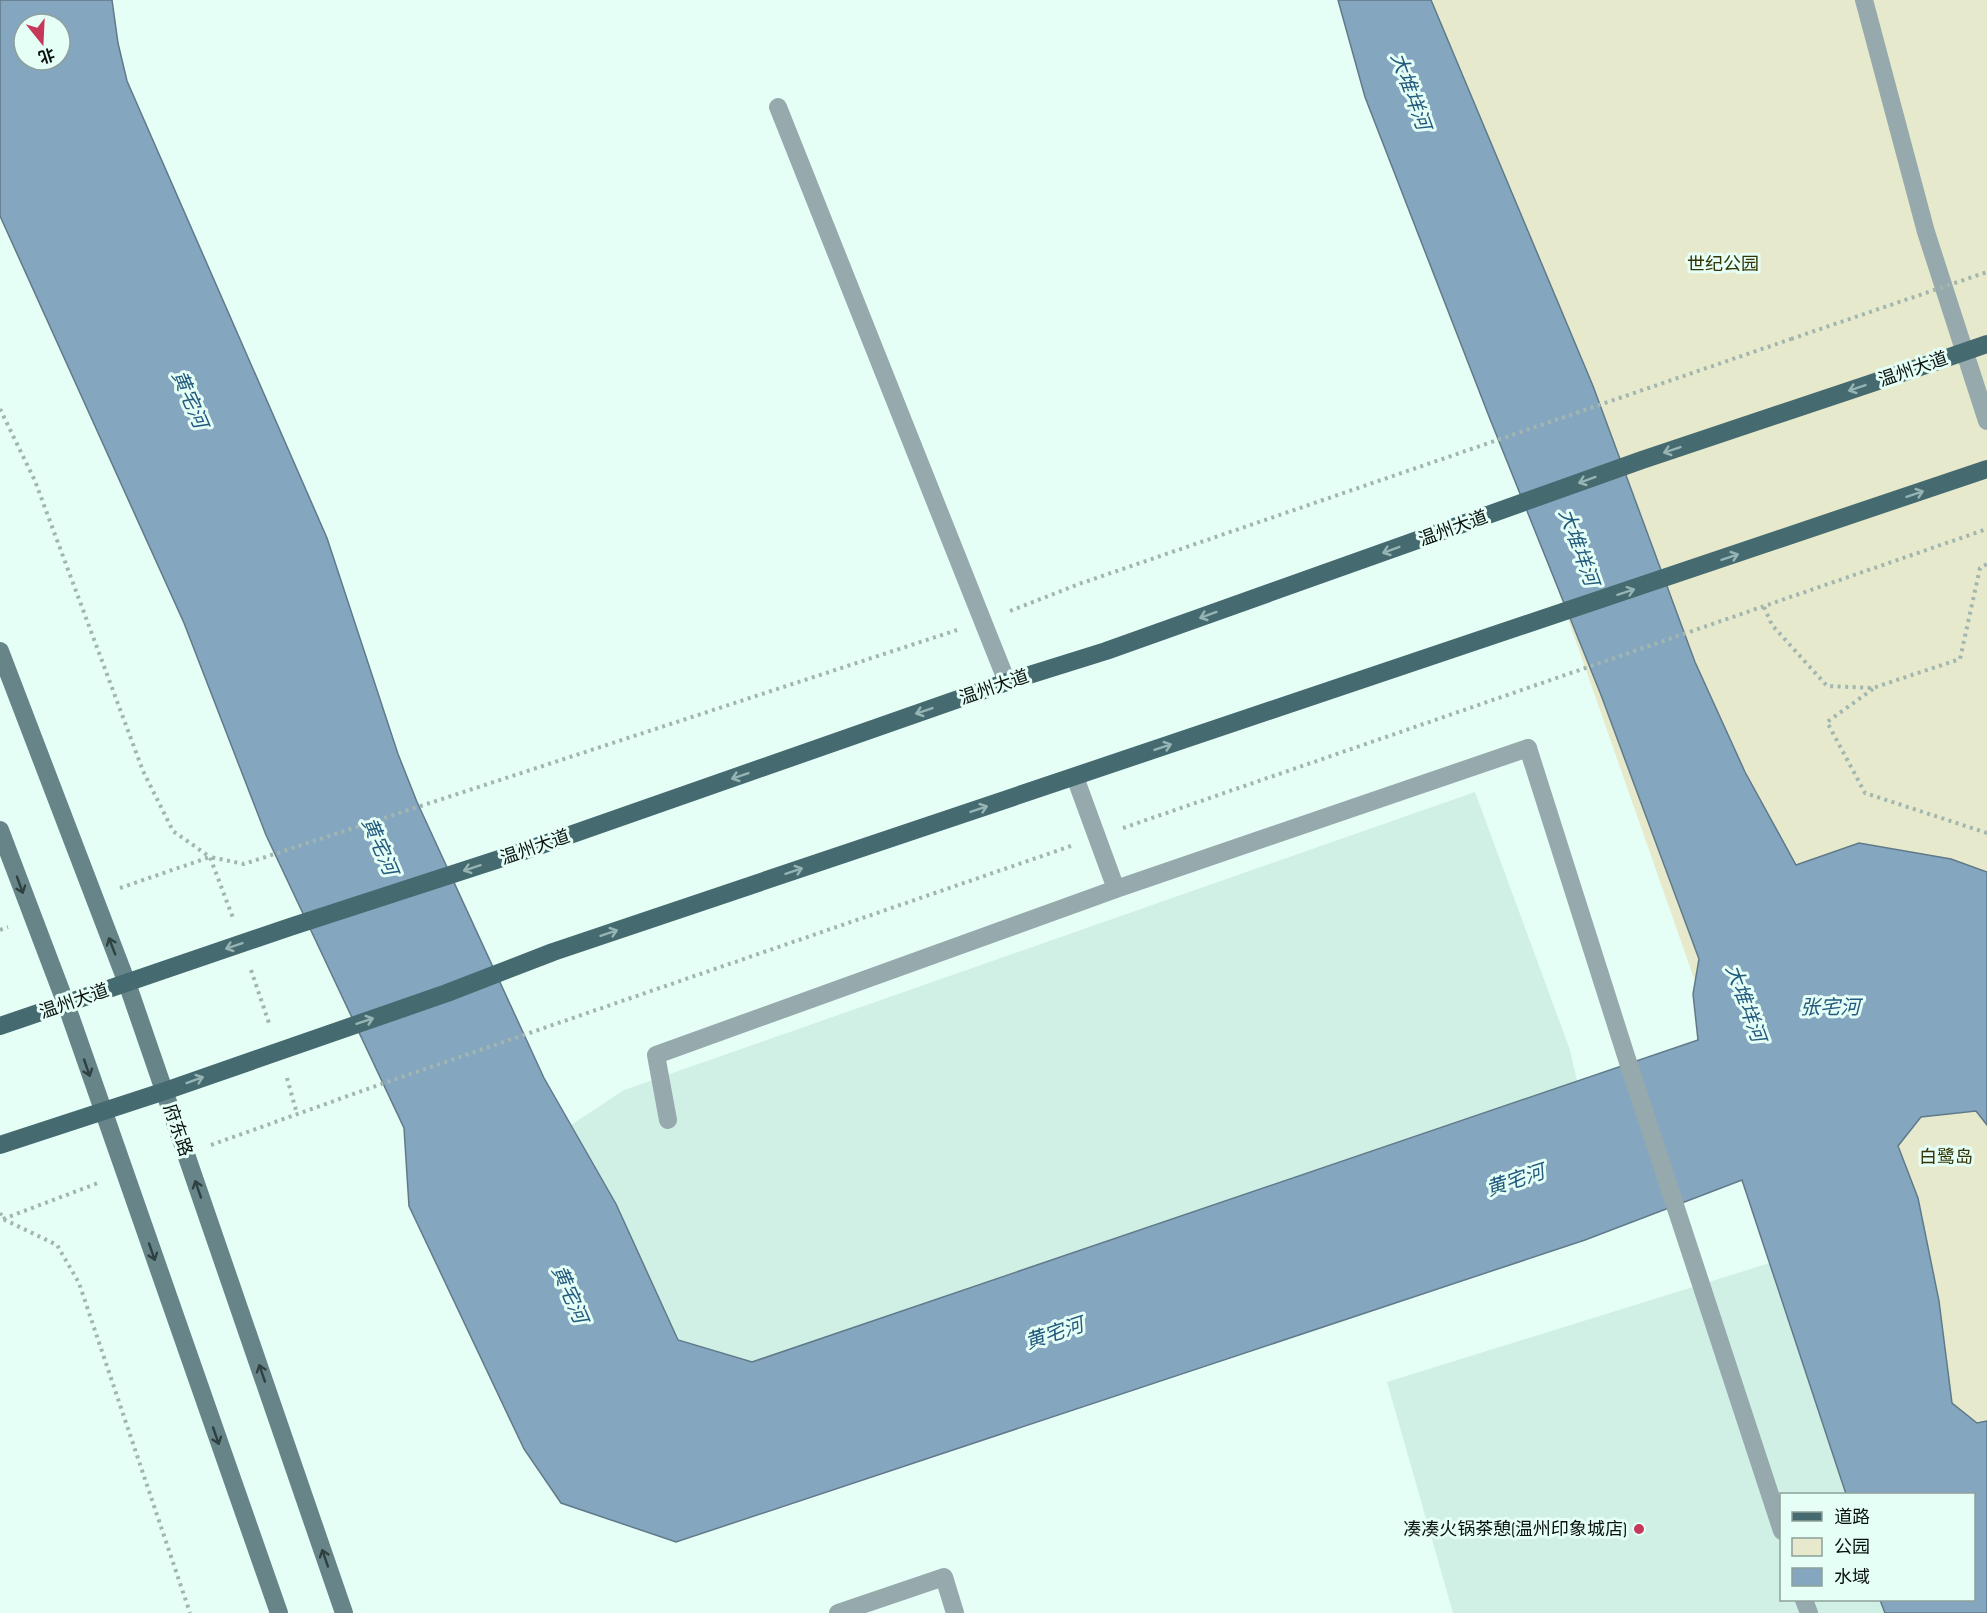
<svg xmlns="http://www.w3.org/2000/svg" width="1987" height="1613" font-family="'Sofia Sans Condensed','Noto Sans SC',sans-serif">
<rect width="100%" height="100%" fill="#e5fef6"/>
<path fill="#d0f0e6" d="M 1475,792 L 1570,1050 L 1577,1081 L 752,1362 L 678,1340 L 616,1204 L 571,1125 L 624,1090 Z
M 1770,1263 L 1846,1494 L 1782,1494 L 1782,1600 L 1880,1600 L 1885,1613 L 1453,1613 L 1387,1382 Z"/>
<path fill="#e7e9cc" d="M 1341,0 L 1987,0 L 1987,1613 L 1974,1600 L 1974,1494 L 1765,1181 L 1465,325 Z"/>
<path fill="#85a6bf" stroke="#607a8a" stroke-width="1.5" fill-rule="evenodd" d="M 0,0 L 112,0 L 118,43 L 127,81 L 327,538 L 398,754 L 417,802 L 544,1078 L 616,1204 L 678,1340 L 752,1362 L 1698,1040 L 1693,994 L 1699,959 L 1601,695 L 1490,419 L 1365,97 L 1338,0 L 1431,0 L 1593,386 L 1695,662 L 1745,772 L 1796,865 L 1859,843 L 1951,859 L 1987,872 L 1987,1125 L 1976,1111 L 1921,1117 L 1898,1146 L 1918,1198 L 1939,1301 L 1952,1403 L 1977,1423 L 1987,1421 L 1987,1613 L 1885,1613 L 1880,1600 L 1974,1600 L 1974,1494 L 1846,1494 L 1742,1180 L 1585,1240 L 676,1542 L 561,1503 L 524,1449 L 409,1206 L 404,1128 L 266,835 L 184,623 L 0,216 ZM 24,24 L 60,24 L 60,60 L 24,60 Z"/>
<g fill="none" stroke-linecap="round" stroke-linejoin="round">
<path stroke="#a2b6b0" stroke-width="4" stroke-dasharray="3 4.5" stroke-linecap="butt" d="M 0,409 L 35,481 L 143,771 L 173,831 L 210,857 L 233,918
M 1764,607 L 1772,625 L 1827,686 L 1873,688 L 1960,659 L 1980,568 L 1987,564
M 1010,611 L 1079,584 L 1791,339
M 1873,689 L 1827,722 L 1865,793 L 1987,833
M 1123,828 L 1987,529
M 120,888 L 210,857 L 244,864 L 957,630
M 0,930 L 8,927
M 251,970 L 270,1026
M 287,1078 L 297,1114
M 211,1145 L 373,1087 L 1071,846
M 0,1213 L 3,1219 L 57,1245 L 79,1283 L 190,1613
M 3,1219 L 98,1183"/>
<path stroke="#96aaad" stroke-width="18" d="M 1075,777 L 1116,889 L 1528,748
M 668,1120 L 656,1055 L 1116,889
M 838,1613 L 944,1577 L 955,1613"/>
<path stroke="#96aaad" stroke-width="18" d="M 1864,0 L 1926,232 L 1987,421
M 778,107 L 1007,682
M 1528,748 L 1626,1056 L 1782,1531
M 1804,1600 L 1809,1613"/>
<path stroke="#678589" stroke-width="18" d="M 0,651 L 127,983 L 344,1613
M 0,830 L 66,1004 L 279,1613"/>
<path stroke="#456a70" stroke-width="18" d="M 0,1026 L 290,927 L 527,850 L 1007,682 L 1106,651 L 1642,460 L 1932,363
M 0,1145 L 165,1091 L 447,993 L 553,952 L 1987,469"/>
<path stroke="#a2b6b0" stroke-width="4" stroke-dasharray="3 4.5" stroke-linecap="butt" d="M 1791,339 L 1987,272"/>
<path stroke="#456a70" stroke-width="18" d="M 1932,363 L 1987,344"/>
</g>
<defs><path id="oneway-shaft" d="M-6 0H5M1.5-3L5.5 0L1.5 3" fill="none" stroke-width="1.6" stroke-linecap="round" stroke-linejoin="round" transform="scale(1.5)"/></defs>
<g stroke="#95b4b3">
<use href="#oneway-shaft" transform="translate(1857 388) rotate(161)"/>
<use href="#oneway-shaft" transform="translate(1672 450) rotate(161)"/>
<use href="#oneway-shaft" transform="translate(1587 480) rotate(160)"/>
<use href="#oneway-shaft" transform="translate(1915 494) rotate(-19)"/>
<use href="#oneway-shaft" transform="translate(1391 550) rotate(160)"/>
<use href="#oneway-shaft" transform="translate(1730 557) rotate(-19)"/>
<use href="#oneway-shaft" transform="translate(1626 592) rotate(-18)"/>
<use href="#oneway-shaft" transform="translate(1208 615) rotate(160)"/>
<use href="#oneway-shaft" transform="translate(924 711) rotate(161)"/>
<use href="#oneway-shaft" transform="translate(1163 747) rotate(-19)"/>
<use href="#oneway-shaft" transform="translate(740 776) rotate(161)"/>
<use href="#oneway-shaft" transform="translate(979 809) rotate(-19)"/>
<use href="#oneway-shaft" transform="translate(472 868) rotate(162)"/>
<use href="#oneway-shaft" transform="translate(794 871) rotate(-19)"/>
<use href="#oneway-shaft" transform="translate(609 933) rotate(-19)"/>
<use href="#oneway-shaft" transform="translate(234 946) rotate(161)"/>
<use href="#oneway-shaft" transform="translate(365 1021) rotate(-19)"/>
<use href="#oneway-shaft" transform="translate(195 1080) rotate(-20)"/>
</g>
<g stroke="#2f4040">
<use href="#oneway-shaft" transform="translate(20 885) rotate(70)"/>
<use href="#oneway-shaft" transform="translate(112 946) rotate(-111)"/>
<use href="#oneway-shaft" transform="translate(87 1068) rotate(71)"/>
<use href="#oneway-shaft" transform="translate(198 1189) rotate(-109)"/>
<use href="#oneway-shaft" transform="translate(152 1252) rotate(71)"/>
<use href="#oneway-shaft" transform="translate(262 1373) rotate(-109)"/>
<use href="#oneway-shaft" transform="translate(216 1436) rotate(71)"/>
<use href="#oneway-shaft" transform="translate(325 1558) rotate(-109)"/>
</g>
<circle fill="#c63759" stroke="#e5fef6" stroke-width="2" cx="1639" cy="1529" r="6"/>
<g text-anchor="middle" stroke-width="6" stroke-linejoin="round" paint-order="stroke">
<g font-size="18" fill="#343404" stroke="#e5fef6">
<text x="1723" y="270">世纪公园</text>
<text x="1946" y="1163">白鹭岛</text>
</g>
<g font-size="18" fill="#0a1210" stroke="#e5fef6">
<text transform="translate(1913 369) rotate(-19)" y="6">温州大道</text>
<text transform="translate(1453 528) rotate(-20)" y="6">温州大道</text>
<text transform="translate(994 687) rotate(-19)" y="6">温州大道</text>
<text transform="translate(535 847) rotate(-19)" y="6">温州大道</text>
<text transform="translate(74 1001) rotate(-19)" y="6">温州大道</text>
<text transform="translate(178 1130) rotate(71)" y="6">府东路</text>
</g>
<g font-size="18" fill="#0a1210" stroke="#e5fef6" text-anchor="end">
<text x="1627" y="1535">凑凑火锅茶憩(温州印象城店)</text>
</g>
<g font-size="20" font-style="italic" fill="#235a7d" stroke="#e5fef6">
<text transform="translate(1411 91) rotate(70)" y="7">大堆垟河</text>
<text transform="translate(190 399) rotate(67)" y="7">黄宅河</text>
<text transform="translate(1579 547) rotate(70)" y="7">大堆垟河</text>
<text transform="translate(380 846) rotate(67)" y="7">黄宅河</text>
<text transform="translate(1746 1003) rotate(70)" y="7">大堆垟河</text>
<text x="1830" y="1014">张宅河</text>
<text transform="translate(1515 1180) rotate(-18)" y="7">黄宅河</text>
<text transform="translate(570 1294) rotate(67)" y="7">黄宅河</text>
<text transform="translate(1054 1333) rotate(-18)" y="7">黄宅河</text>
</g>
</g>
<rect x="1780" y="1493" width="195" height="108" fill="#e5fef6" stroke="#8da09a" stroke-width="1.5"/>
<rect x="1792" y="1512" width="30" height="9" fill="#456a70" stroke="#8da09a" stroke-width="1.5"/>
<text x="1834" y="1523" font-size="18" fill="#0a1210">道路</text>
<rect x="1792" y="1538" width="30" height="18" fill="#e7e9cc" stroke="#8da09a" stroke-width="1.5"/>
<text x="1834" y="1553" font-size="18" fill="#0a1210">公园</text>
<rect x="1792" y="1568" width="30" height="18" fill="#85a6bf" stroke="#8da09a" stroke-width="1.5"/>
<text x="1834" y="1583" font-size="18" fill="#0a1210">水域</text>
<g transform="translate(42 42) rotate(162)"><circle r="28" fill="#e5fef6" stroke="#8da09a" stroke-width="1.5"/>
<path d="M0-4.5L10 22L0 15L-10 22Z" fill="#c63759"/>
<text y="-9" font-size="16" font-weight="bold" text-anchor="middle" fill="#0a1210">北</text>
</g>
</svg>
